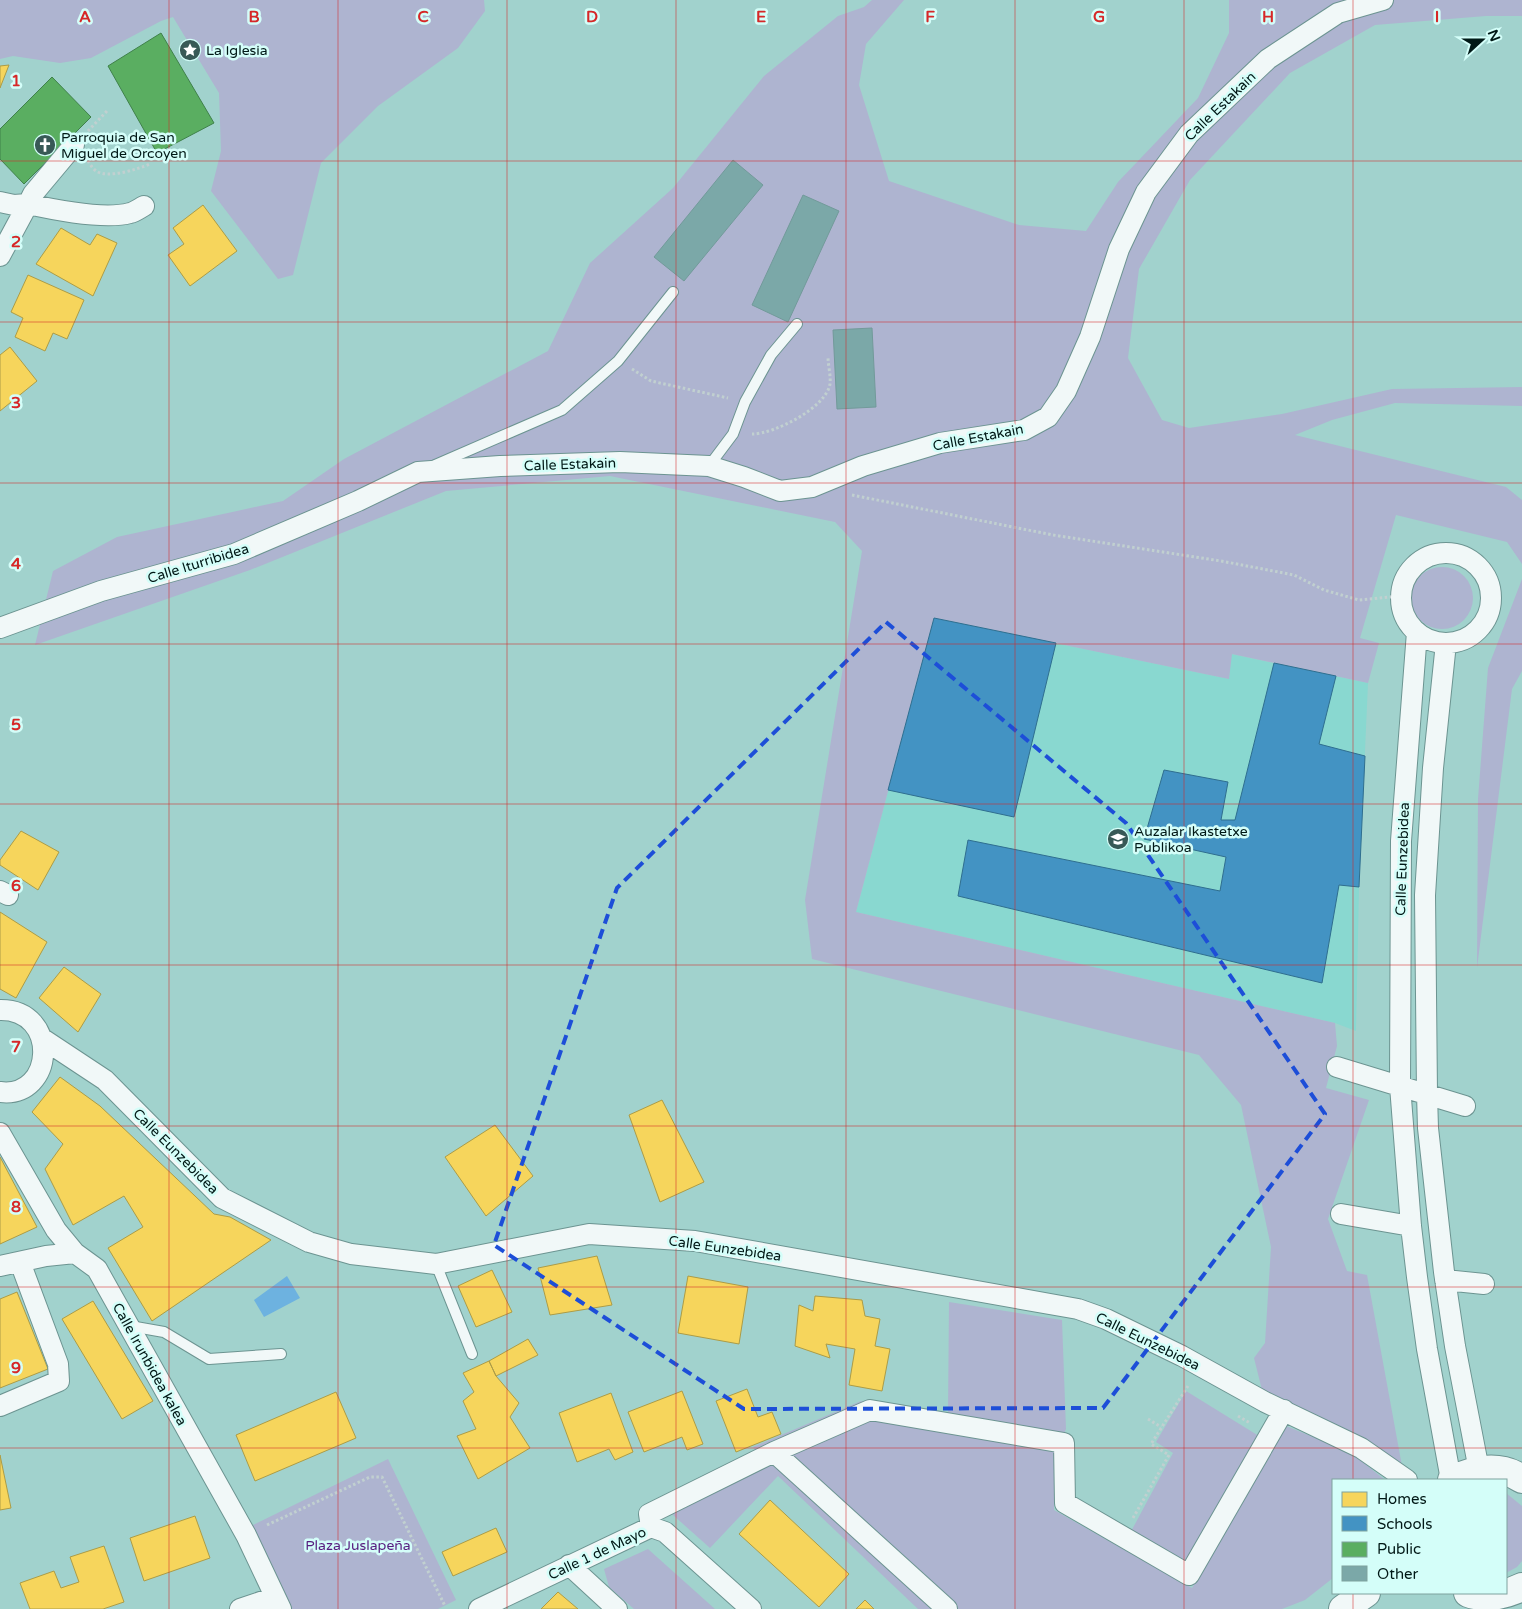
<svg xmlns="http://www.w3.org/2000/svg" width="1522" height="1609" font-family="'Varela Round',sans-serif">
<rect width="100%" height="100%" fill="#a1d2cd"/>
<path fill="#89d8d0" d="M 934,618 L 1229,679 L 1231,654 L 1368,683 L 1359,887 L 1356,1031 L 1335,1023 L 856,912 Z"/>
<path fill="#aeb4d0" d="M 0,0 L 484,0 L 485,11 L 458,48 L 378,106 L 321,163 L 293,275 L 278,279 L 211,191 L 221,151 L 219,93 L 173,17 L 161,21 L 91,58 L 60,63 L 13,56 L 0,59 Z
M 872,0 L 904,0 L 866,44 L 859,85 L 889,181 L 1019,225 L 1086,231 L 1118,182 L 1198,98 L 1229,33 L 1229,0 L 1522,0 L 1522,16 L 1486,16 L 1375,25 L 1290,73 L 1190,180 L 1139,269 L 1128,358 L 1162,420 L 1189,428 L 1282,414 L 1392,389 L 1522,387 L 1522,406 L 1395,403 L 1332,420 L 1295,435 L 1506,487 L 1522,500 L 1522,564 L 1507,542 L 1396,515 L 1360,638 L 1379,643 L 1368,683 L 1232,654 L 1229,679 L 934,618 L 856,912 L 1335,1023 L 1337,1046 L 1326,1088 L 1369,1100 L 1328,1219 L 1347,1271 L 1367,1275 L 1404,1477 L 1265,1402 L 1254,1358 L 1265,1343 L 1271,1247 L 1241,1105 L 1199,1055 L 812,959 L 805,900 L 862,551 L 835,522 L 610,476 L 446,491 L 250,570 L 35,645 L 53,571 L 117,537 L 283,501 L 344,459 L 548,351 L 590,263 L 673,188 L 764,76 L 838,16 L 864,7 Z
M1411 598a31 31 0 1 1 62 0a31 31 0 1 1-62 0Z
M 1522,579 L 1522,671 L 1512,689 L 1477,968 L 1478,799 L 1488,668 Z
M 949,1302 L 1062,1320 L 1066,1429 L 1054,1456 L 1054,1510 L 1192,1588 L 1286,1426 L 1350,1452 L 1385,1480 L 1333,1480 L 1333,1578 L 1305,1600 L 1282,1609 L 918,1609 L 778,1476 L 710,1548 L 664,1507 L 766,1462 L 753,1447 L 861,1401 L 948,1414 Z
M 1186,1391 L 1267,1441 L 1189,1575 L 1127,1539 L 1173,1453 L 1156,1442 Z
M 388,1459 L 456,1600 L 438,1609 L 289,1609 L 249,1527 Z
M 1506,1493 L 1522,1506 L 1522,1561 L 1517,1567 L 1506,1573 Z
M 648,1549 L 715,1609 L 634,1609 L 609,1587 L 604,1569 Z"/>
<path fill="#6db2e0" d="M 287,1276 L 300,1298 L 264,1317 L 254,1300 Z"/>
<path fill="#f6d55c" stroke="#ac9c47" d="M 9,65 L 0,88 L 0,66 Z
M 203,205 L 237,251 L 190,286 L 168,255 L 184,244 L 173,228 Z
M 61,228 L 90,245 L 97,234 L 117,243 L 93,296 L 36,264 Z
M 28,275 L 84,300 L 67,339 L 53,333 L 45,351 L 15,337 L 23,318 L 11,312 Z
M 10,347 L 37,381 L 0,411 L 0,355 Z
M 21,831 L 59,852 L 38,890 L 0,865 L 0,860 Z
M 0,912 L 47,942 L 16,998 L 0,989 Z
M 64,967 L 101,994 L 78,1032 L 39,998 Z
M 60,1077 L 100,1106 L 214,1214 L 230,1217 L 271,1240 L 152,1321 L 108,1248 L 143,1227 L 124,1196 L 73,1225 L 45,1169 L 63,1144 L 32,1112 Z
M 662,1100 L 704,1182 L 660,1202 L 629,1115 Z
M 495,1125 L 533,1176 L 486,1216 L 445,1157 Z
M 0,1157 L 37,1227 L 0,1244 Z
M 597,1256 L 612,1305 L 550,1315 L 538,1268 Z
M 492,1270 L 512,1312 L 476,1327 L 458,1286 Z
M 688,1276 L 748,1287 L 739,1344 L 678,1333 Z
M 17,1292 L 48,1369 L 0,1388 L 0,1299 Z
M 815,1296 L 862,1300 L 865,1316 L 880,1319 L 875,1346 L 890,1349 L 882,1391 L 849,1385 L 855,1349 L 826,1344 L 830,1358 L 795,1346 L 799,1305 L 813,1311 Z
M 93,1301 L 153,1401 L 122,1419 L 62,1319 Z
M 528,1339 L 538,1355 L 496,1376 L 489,1361 Z
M 489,1361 L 496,1376 L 519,1403 L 510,1417 L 530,1448 L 478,1479 L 457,1436 L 476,1429 L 463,1401 L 474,1392 L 463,1373 Z
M 747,1389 L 758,1417 L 772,1412 L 781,1434 L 736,1452 L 716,1401 Z
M 682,1391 L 703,1444 L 687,1450 L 682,1437 L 644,1452 L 628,1412 Z
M 336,1392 L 356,1438 L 255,1481 L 236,1435 Z
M 611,1393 L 633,1452 L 615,1460 L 609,1449 L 577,1462 L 559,1413 Z
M 0,1455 L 11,1508 L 0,1510 Z
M 770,1500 L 849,1574 L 819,1607 L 739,1534 Z
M 195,1516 L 210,1558 L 144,1581 L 130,1538 Z
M 496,1528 L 507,1552 L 453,1576 L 442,1552 Z
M 104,1546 L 124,1602 L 103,1609 L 30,1609 L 20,1583 L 54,1571 L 61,1588 L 79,1582 L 70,1557 Z
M 558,1592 L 578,1609 L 541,1609 Z
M 865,1600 L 874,1609 L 856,1609 Z"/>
<path fill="#4393c3" stroke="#2f6e8f" d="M 934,618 L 1056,643 L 1014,817 L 888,790 Z
M 1274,663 L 1336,676 L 1319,744 L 1365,756 L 1359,887 L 1339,885 L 1322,983 L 958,896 L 968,840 L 1220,891 L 1226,857 L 1144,839 L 1164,770 L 1228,782 L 1221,820 L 1235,820 Z"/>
<path fill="#5aae61" stroke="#3f814a" d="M 161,33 L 214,123 L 157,153 L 108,66 Z
M 52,77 L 91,117 L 24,184 L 0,159 L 0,129 Z"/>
<path fill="#7ba8a8" stroke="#729a9a" d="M 733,160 L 763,185 L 684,281 L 654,257 Z
M 803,195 L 839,211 L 788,322 L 752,305 Z
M 872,328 L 876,407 L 837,409 L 833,330 Z"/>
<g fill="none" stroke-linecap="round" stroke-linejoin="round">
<g stroke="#6c9491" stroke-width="12">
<path id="lane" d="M 435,465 L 562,410 L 618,361 L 673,292
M 709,466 L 733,434 L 745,402 L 771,355 L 797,324
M 436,1264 L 472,1354
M 130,1326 L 164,1332 L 209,1359 L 281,1354"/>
</g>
<g stroke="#6c9491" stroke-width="22">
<path id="street" d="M 0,202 L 14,205 L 28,204 L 33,194 L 74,145
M 0,256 L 28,204 C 55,210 104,220 130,213 C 135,212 140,208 144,206
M1401 598a45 45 0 1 1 90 0a45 45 0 1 1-90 0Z
M 0,628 L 101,591 L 234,554 L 358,501 L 418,472 L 500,466 L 620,462 L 709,466 L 744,477 L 780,491 L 812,487 L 863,466 L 940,443 L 1024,430 L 1048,417 L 1066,391 L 1090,337 L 1119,249 L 1146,192 L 1189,134 L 1268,59 L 1338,13 L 1383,0
M 1417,632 L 1401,841 L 1400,1086 L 1411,1226 L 1417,1277 L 1427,1349 L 1451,1480
M 1446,643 L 1433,768 L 1425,895 L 1427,1094 L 1428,1128 L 1444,1272 L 1455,1346 L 1479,1470
M 0,891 L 8,895
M 0,1010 C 60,1009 55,1099 0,1092
M 43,1039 L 105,1080 L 222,1198 L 309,1242 L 351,1254 L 436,1264 L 589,1234 L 695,1241 L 1078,1309 L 1106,1319 L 1182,1356 L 1265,1402 L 1361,1448 L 1407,1480
M 1337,1067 L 1465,1106
M 0,1133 L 56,1230 L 75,1253 L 97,1269 L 246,1535 L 281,1609
M 1341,1214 L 1411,1226
M 0,1266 L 46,1256 L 75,1253
M 1445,1280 L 1484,1284
M 0,1406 L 59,1381 L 58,1364 L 20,1262
M 774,1452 L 947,1609
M 651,1527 L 649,1514 L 774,1452 L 870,1410 L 1064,1443 L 1065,1503 L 1189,1575 L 1284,1410
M 569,1565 L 617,1609
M 240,1609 L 275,1597
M 479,1609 L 651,1527 L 665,1532 L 751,1609"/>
</g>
<g stroke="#6c9491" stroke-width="30">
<path id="secondary" d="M 1452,1480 C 1474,1469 1500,1464 1522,1479
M 1468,1593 C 1487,1600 1505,1595 1522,1587
M 1343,1609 L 1366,1593"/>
</g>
<path stroke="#c1d0d0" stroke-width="3" stroke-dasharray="2.5 2.5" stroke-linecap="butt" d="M 88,131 L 107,111
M 88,161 C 90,164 93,169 96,171 C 108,179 138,169 150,164
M 632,369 L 651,381 L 728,398
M 752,434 C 774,434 826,408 830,384 C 831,376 828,365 828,357
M 852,495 L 1053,535 L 1221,561 L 1294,575 L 1324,590 L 1359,600 L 1391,597 L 1402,588
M 1238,1416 L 1250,1423
M 1148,1419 L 1161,1427
M 1133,1518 L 1169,1455 L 1151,1444 L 1188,1386
M 267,1525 L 370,1477 L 382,1477 L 445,1606"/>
<use href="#lane" stroke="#f1f8f8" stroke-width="10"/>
<use href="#street" stroke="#f1f8f8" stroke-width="20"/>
<use href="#secondary" stroke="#f1f8f8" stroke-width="28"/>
</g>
<path fill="none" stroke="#1d4ed8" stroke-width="4" stroke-dasharray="10 6" stroke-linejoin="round" d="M 886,622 L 1126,823 L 1325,1114 L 1103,1408 L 744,1409 L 494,1245 L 617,888 Z"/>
<path fill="none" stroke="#d62828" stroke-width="1" stroke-opacity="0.55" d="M 169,0 L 169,1609M 338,0 L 338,1609M 507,0 L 507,1609M 676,0 L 676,1609M 846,0 L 846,1609M 1015,0 L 1015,1609M 1184,0 L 1184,1609M 1353,0 L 1353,1480M 0,161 L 1522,161M 0,322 L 1522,322M 0,483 L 1522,483M 0,644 L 1522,644M 0,804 L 1522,804M 0,965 L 1522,965M 0,1126 L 1522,1126M 0,1287 L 1522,1287M 0,1448 L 1522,1448M 1353,1593 L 1353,1609"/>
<defs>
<g id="sight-disc" transform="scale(1.125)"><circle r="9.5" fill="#385956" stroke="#d4fef9"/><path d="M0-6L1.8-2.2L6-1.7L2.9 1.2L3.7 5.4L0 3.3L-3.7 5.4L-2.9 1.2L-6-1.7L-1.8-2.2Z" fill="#fff"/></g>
<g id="church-disc" transform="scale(1.125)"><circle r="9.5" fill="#385956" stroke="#d4fef9"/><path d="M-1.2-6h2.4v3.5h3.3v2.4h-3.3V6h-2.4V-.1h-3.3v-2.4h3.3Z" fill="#fff"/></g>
<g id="school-disc" transform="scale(1.125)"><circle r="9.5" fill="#385956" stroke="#d4fef9"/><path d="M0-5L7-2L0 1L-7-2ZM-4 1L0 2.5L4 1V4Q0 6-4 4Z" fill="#fff"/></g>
</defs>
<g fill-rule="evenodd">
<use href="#sight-disc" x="190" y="50"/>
<use href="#church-disc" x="45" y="145"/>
<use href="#school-disc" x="1118" y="839"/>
</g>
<g text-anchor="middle" stroke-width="5" stroke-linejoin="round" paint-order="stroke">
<g font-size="14" fill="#001816" stroke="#d4fef9" text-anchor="start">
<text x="206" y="55">La Iglesia</text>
<text x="61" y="142">Parroquia de San<tspan x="61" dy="16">Miguel de Orcoyen</tspan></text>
<text x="1134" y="836">Auzalar Ikastetxe<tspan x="1134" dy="16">Publikoa</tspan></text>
</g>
<g font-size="14" fill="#001816" stroke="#d4fef9">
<text transform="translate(1220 106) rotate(-44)" y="5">Calle Estakain</text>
<text transform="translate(978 437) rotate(-11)" y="5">Calle Estakain</text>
<text transform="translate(570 464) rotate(-2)" y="5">Calle Estakain</text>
<text transform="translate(198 563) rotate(-17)" y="5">Calle Iturribidea</text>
<text transform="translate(1402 859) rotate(-88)" y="5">Calle Eunzebidea</text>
<text transform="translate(176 1151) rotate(45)" y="5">Calle Eunzebidea</text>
<text transform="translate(725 1248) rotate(8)" y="5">Calle Eunzebidea</text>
<text transform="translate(1148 1341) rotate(26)" y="5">Calle Eunzebidea</text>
<text transform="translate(150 1364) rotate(61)" y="5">Calle Irunbidea kalea</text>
<text transform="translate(597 1553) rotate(-25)" y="5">Calle 1 de Mayo</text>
</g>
<g font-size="14" fill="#571d7f" stroke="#d4fef9">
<text x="358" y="1550">Plaza Juslapeña</text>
</g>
</g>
<g font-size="16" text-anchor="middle" font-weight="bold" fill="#d62828" stroke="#d4fef9" stroke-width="5" stroke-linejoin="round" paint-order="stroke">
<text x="85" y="22">A</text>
<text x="254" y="22">B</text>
<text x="423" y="22">C</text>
<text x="592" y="22">D</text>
<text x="761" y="22">E</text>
<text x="930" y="22">F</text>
<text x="1099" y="22">G</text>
<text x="1268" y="22">H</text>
<text x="1437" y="22">I</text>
<text x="16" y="86">1</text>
<text x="16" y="247">2</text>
<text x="16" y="408">3</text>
<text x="16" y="569">4</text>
<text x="16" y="730">5</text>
<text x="16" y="891">6</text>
<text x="16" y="1052">7</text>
<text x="16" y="1212">8</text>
<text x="16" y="1373">9</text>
</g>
<rect x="1332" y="1479" width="175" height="115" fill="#d4fef9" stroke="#7fa29e"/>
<rect x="1342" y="1492" width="25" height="15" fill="#f6d55c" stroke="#7fa29e"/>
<text x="1377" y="1504" font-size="15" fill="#001816">Homes</text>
<rect x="1342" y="1516" width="25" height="15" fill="#4393c3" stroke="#7fa29e"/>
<text x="1377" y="1529" font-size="15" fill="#001816">Schools</text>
<rect x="1342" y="1542" width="25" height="15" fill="#5aae61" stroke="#7fa29e"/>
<text x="1377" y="1554" font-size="15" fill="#001816">Public</text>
<rect x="1342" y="1566" width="25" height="15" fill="#7ba8a8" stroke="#7fa29e"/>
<text x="1377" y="1579" font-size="15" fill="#001816">Other</text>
<g transform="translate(1482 40) rotate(69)" stroke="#d4fef9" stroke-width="4" paint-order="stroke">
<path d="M0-4L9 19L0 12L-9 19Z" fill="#001816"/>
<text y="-8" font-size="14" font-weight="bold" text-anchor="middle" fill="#001816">N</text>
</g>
</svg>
